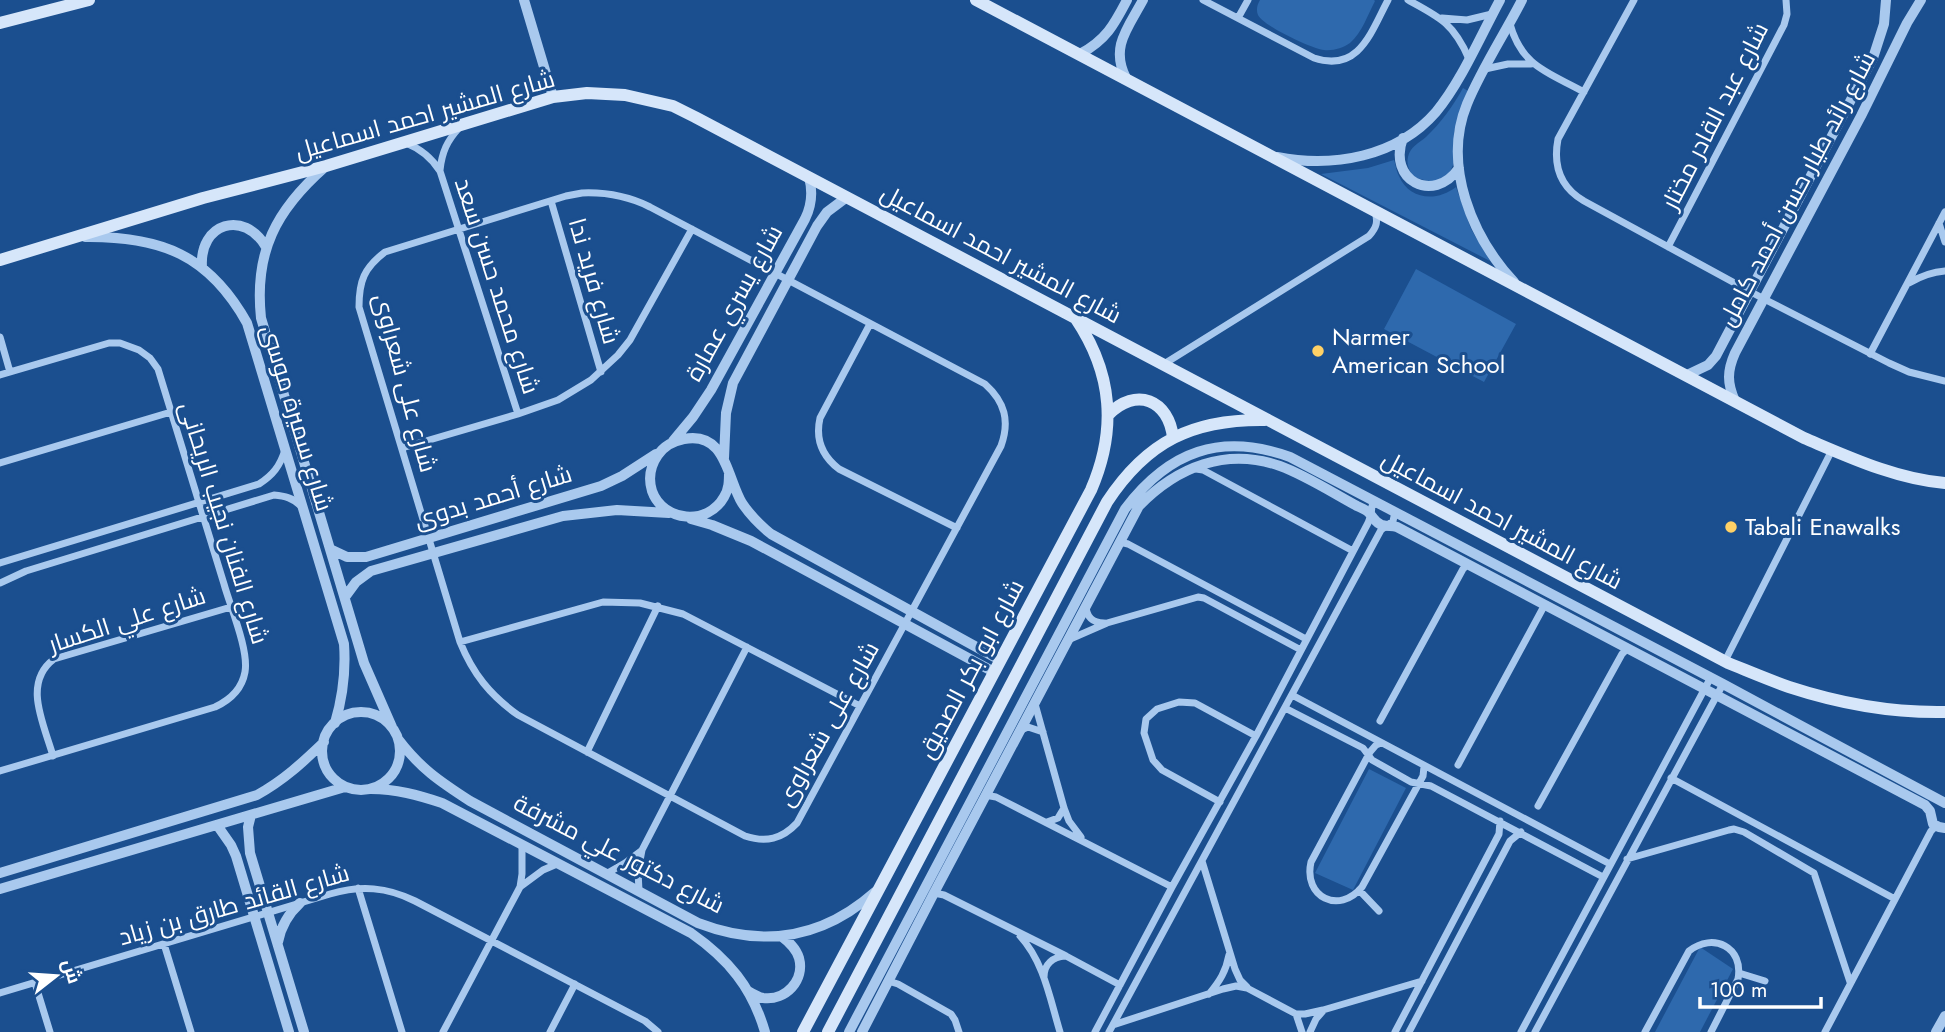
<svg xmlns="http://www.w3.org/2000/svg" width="1945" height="1032" font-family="Jost,Cairo,sans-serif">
<rect width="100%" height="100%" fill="#1b4f8f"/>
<path fill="#2e69ad" d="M 1260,0 L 1374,0 L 1375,1 C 1368,14 1362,33 1350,43 C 1343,48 1333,51 1324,50 C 1313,49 1263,26 1258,15 C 1256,10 1257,5 1260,0 Z
M 1463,88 L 1468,91 L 1454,132 L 1453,165 L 1450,172 L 1435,183 L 1413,177 C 1410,171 1406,165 1408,157 C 1410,147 1419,143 1426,137 C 1441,123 1453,106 1463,88 Z
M 1394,160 C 1396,165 1396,171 1399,176 C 1409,200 1437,202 1456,187 L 1471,229 L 1490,261 L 1321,174 L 1368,168 Z
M 1416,269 L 1516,324 L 1484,382 L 1384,329 Z
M 1369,769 L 1406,788 L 1353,890 L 1315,873 Z
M 1700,947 L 1733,969 L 1700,1032 L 1655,1032 Z"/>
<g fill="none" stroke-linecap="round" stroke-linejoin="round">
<path stroke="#a9c9ee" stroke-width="7" d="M 1203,0 L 1314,58 C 1359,73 1371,32 1388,0
M 1408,0 C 1440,17 1454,24 1469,59
M 1634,0 L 1558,139 C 1553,165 1560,187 1584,201 L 1764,299 L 1889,363 L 1909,372 L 1945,381
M 1238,18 L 1248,0
M 1442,18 L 1467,20 L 1492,14
M 1510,24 C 1522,67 1548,72 1584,92
M 1485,69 L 1508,64 L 1531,64
M 406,143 C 421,149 431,157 440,171 L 518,414
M 440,170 C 442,152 447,141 459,128
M 582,193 C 607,192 628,196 650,207 L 985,384 C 1005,402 1010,421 1001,446 L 797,823 C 782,839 766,843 745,836 L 518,715 C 490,695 473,674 460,642 L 359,307 C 359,281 364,268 385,252 L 566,196 Z
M 551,201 L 601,372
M 1939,223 L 1945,242
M 1668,247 L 1784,25 L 1787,14 L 1786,0
M 1909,283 C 1921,276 1931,272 1945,271
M 870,324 L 820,418 C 815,440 822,456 839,469 L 957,528
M 0,337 L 10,372
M 1870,354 L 1945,212
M 1164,364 L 1369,236 C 1377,227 1378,222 1375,211
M 0,375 L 109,343 L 120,343 L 139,350 L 150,358 L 158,369 C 180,440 202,512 224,584 C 230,606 249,650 245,672 C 242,689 230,700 215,707 L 0,771
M 402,448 L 518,414 L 558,400 L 591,380 L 618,355 L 630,340 L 692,229
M 0,463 L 171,412
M 1196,469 L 1203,470 L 1353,551
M 1120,542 L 1128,544 L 1306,639
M 0,563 L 259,484 C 273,475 280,466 285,450
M 0,583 L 26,571 L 274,495 C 285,496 293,498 301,506
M 1086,605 C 1086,617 1093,623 1104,623
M 1068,640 L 1107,623 L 1198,597 L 1204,598 L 1301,650
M 460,642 L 603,602 L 640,603 L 683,614 L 860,706
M 1725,661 L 1832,450
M 1292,695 L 1610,864
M 1035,704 L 1064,808 L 1069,821 L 1081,837
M 1285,708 L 1363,748 L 1372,760 L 1411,782 L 1431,786 L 1603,877
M 1380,721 L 1463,569 L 1468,564
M 1021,730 L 1028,727 L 1043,732
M 1381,743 L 1376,745 L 1370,752 L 1311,862 C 1303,897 1339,915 1362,887 L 1423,776 L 1424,767
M 587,752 L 658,606
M 53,756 C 44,724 22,683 54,659 L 231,607
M 1458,765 L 1543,608 L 1547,605
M 1671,778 L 1895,899
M 985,795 L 996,797 L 1172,887
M 1220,802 L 1162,770 L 1153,760 L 1144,733 L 1146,719 L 1157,709 L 1179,702 L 1195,703 L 1256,736
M 1538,806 L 1622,654 L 1628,648
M 1047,822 L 1058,818 L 1064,808
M 1627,859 L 1729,830 L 1734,829 L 1744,832 L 1814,873 L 1850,982
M 1202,861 L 1235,969 L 1240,980 L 1247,987
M 606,874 L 625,863 L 641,851
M 520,887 L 543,870 L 557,864
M 358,888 L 402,1032
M 1359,890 L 1379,911
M 639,891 L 638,871 L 642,850 L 747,647
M 934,893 L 944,895 L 1066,956 L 1120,985
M 1020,936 C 1044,962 1050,999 1060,1032
M 164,944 L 191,1032
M 1739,973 L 1765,981
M 1044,977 C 1044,964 1053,957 1065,956
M 888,981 L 898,984 L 951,1014 L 955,1020 L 959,1032
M 35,983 L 50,1032
M 0,993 L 330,894 C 361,885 387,887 415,901 L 645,1021 L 658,1032
M 1209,994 C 1220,981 1226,971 1229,955
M 1296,1014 L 1302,1032
M 1113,1025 L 1223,989 L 1236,986 L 1247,988 L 1296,1014 L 1305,1014 L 1323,1010 L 1422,981
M 443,1032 L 520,887 L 522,874 L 522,845
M 550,1032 L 575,984
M 1095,1032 L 1172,887 L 1256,736 L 1368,523 L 1371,515 L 1372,506 L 1377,503
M 1109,1032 L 1381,530 L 1393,521 L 1395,512
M 1310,1032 L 1316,1019 L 1323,1011
M 1395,1032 L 1499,834 L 1500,821
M 1409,1032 L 1510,841 L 1521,832
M 1521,1032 L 1711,677
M 1535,1032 L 1723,684
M 1645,1032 L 1689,951 C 1713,932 1744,947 1738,979 L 1711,1032
M 1825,1032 L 1931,831 L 1936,826"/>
<path stroke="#a9c9ee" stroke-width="10" d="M 524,0 L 553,97
M 1080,54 C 1106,40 1114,25 1127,0
M 1126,78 C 1110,47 1128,28 1143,0
M 1403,138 C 1387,180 1433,205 1459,168
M 1277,157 C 1333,168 1397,157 1436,112 C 1461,82 1481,35 1500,0
M 325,167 C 276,210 254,252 261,318 L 364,663 L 392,727
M 85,237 C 161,236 209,255 247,323 L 344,644 C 346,672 343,696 335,723
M 202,267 C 199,223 244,209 266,247
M 1514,282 C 1472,237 1442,165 1467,104 C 1482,68 1504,35 1522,0
M 1687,375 L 1708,365 L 1716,356 L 1873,58 L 1884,24 L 1886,0
M 1735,401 C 1727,383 1727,371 1735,353 L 1861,116 L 1907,23 L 1921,0
M 673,441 L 693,417 L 711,390 L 805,219 C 812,205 813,192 809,177
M 724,458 L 726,413 L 733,383 L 817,226 L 827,212 L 847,197
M 729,472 C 729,481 729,489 724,497 C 708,526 663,522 652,491 C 648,478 651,465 658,455 C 664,446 673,441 684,439 C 726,431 727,478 742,503 C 750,515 760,525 771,534 L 1000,660
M 691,519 L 712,525 L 751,541 L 994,672
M 330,549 L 347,557 L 366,557 L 601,486 L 622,476 L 656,454
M 345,597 L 356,582 L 371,571 L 563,516 L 617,510 L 669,513
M322 751a39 39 0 1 1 78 0a39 39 0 1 1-78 0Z
M 398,739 C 420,768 439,781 470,801 L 698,923 C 763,948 822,939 875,892
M 371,789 C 396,789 418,795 442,803 L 691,933 C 728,959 752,987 765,1032
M 251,815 L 248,827 L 250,853 L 304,1032
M 217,825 L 231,845 L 236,856 L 289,1032
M 0,873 L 257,795 C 284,780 302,763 324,742
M 0,889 L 345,787
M 278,942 C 281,926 288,914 300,903
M 748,991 C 753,994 758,997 763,998 C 786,1001 805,980 799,958 C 796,948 789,942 781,936
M 849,1032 L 1125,509 C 1169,451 1221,432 1290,457 L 1723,684 L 1945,803
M 862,1032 L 934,893 L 1139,506 C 1177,467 1226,447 1280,466 C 1305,475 1333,493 1357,506 C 1361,508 1367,510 1370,514 C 1374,518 1375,523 1382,525 C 1387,527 1392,525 1397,527 L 1925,805 L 1930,811 L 1933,824 L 1939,827 L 1945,828
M 1936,1032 L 1945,1016"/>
<path stroke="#d6e6fa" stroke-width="12" d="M 976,0 L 1804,438 C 1849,457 1896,479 1945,483
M 0,23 L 89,0
M 0,260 L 203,198 L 326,166 L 405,142 L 553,97 L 587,93 L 625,95 L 673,106 L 695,117 L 1728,663 C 1748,671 1769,680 1789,687 C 1838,703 1893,713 1945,712
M 1108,415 C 1136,386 1169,400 1173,438
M 803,1032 L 1091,490 C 1117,430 1113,374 1076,319
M 828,1032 L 1107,502 C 1147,441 1193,419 1265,420"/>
</g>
<g fill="#ffd166" stroke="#1b4f8f" stroke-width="2.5">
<circle cx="1318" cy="351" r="7"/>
<circle cx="1731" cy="527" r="7"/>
</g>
<g text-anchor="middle" stroke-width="6" stroke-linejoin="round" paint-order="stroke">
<g font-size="24" fill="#fff" stroke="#1b4f8f">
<text transform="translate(425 115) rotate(-16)" y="8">شارع المشير احمد اسماعيل</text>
<text transform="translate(1715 116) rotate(-63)" y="8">شارع عبد القادر مختار</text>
<text transform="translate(1797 189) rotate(-62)" y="8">شارع رائد طيار حسن أحمد كامل</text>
<text transform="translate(1001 254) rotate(28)" y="8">شارع المشير احمد اسماعيل</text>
<text transform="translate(594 281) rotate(74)" y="8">شارع فريد ندا</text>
<text transform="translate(497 286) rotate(72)" y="8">شارع محمد حسن سعد</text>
<text transform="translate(734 303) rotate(-61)" y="8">شارع يسري عمارة</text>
<text transform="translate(405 383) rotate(75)" y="8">شارع على شعراوى</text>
<text transform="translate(297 418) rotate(73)" y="8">شارع سميرة موسى</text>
<text transform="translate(493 497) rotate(-17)" y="8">شارع أحمد بدوى</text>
<text transform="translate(1502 520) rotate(28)" y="8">شارع المشير احمد اسماعيل</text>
<text transform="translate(224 523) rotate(73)" y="8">شارع الفنان نجيب الريحانى</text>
<text transform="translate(127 620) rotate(-18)" y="8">شارع علي الكسار</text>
<text transform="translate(971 669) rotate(-62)" y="8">شارع ابو بكر الصديق</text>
<text transform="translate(828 724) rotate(-61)" y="8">شارع على شعراوى</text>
<text transform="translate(619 854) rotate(27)" y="8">شارع دكتور علي مشرفة</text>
<text transform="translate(234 905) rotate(-16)" y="8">شارع القائد طارق بن زياد</text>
</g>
<g font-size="24" fill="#fff" stroke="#1b4f8f" text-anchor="start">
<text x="1332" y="345">Narmer<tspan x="1332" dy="28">American School</tspan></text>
<text x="1745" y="535">Tabali Enawalks</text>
</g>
</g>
<g transform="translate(56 976) rotate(73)" stroke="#1b4f8f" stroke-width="5" paint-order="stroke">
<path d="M0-5L12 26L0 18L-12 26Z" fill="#ffffff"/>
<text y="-10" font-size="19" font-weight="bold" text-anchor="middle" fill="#ffffff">ش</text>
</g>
<path d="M1700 997v10h121v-10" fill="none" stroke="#ffffff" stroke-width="3.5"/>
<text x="1710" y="997" font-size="21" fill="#ffffff" stroke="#1b4f8f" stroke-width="5" paint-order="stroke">100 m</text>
</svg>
